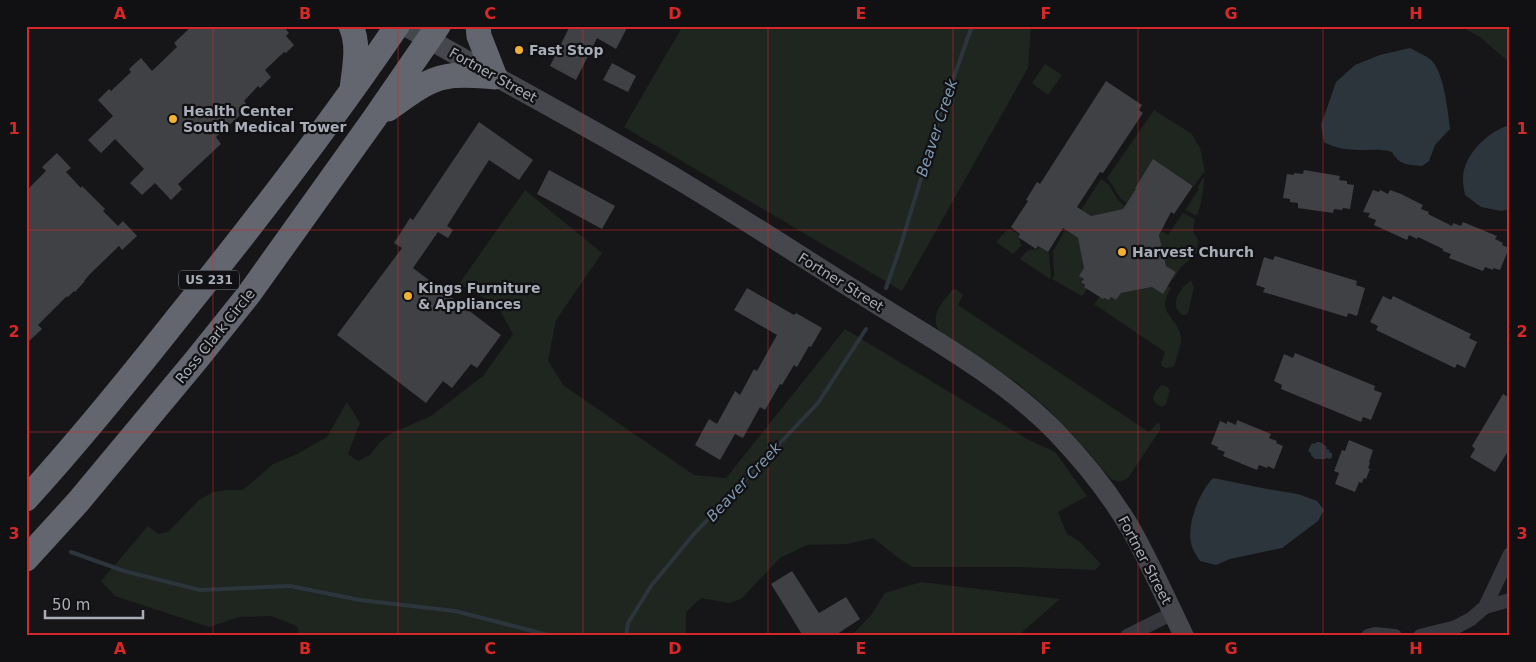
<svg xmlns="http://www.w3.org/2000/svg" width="1536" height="662" font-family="'DejaVu Sans',sans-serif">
<rect width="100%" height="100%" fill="#161618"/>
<path fill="#1e261f" d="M 677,26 L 1031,26 L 1028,68 L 902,291 L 624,127 L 681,29 Z
M 1460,26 L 1510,26 L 1510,63 L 1480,37 Z
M 1045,64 L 1062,75 L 1048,95 L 1032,83 Z
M 1154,110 L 1192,134 L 1200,148 L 1205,171 L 1194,186 L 1153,160 L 1135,187 L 1152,199 L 1130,203 L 1128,202 L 1126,203 C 1117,197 1115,187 1107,178 Z
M 1204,177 C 1204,190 1201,202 1198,214 L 1195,215 L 1185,210 L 1199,189 L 1197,188 Z
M 1101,179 L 1109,185 L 1118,200 L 1125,206 L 1123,209 L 1091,216 L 1081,210 Z
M 525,190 L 602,253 L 556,320 L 548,360 L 563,385 L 694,475 L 726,478 L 845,329 L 1027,439 L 1055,452 L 1087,496 L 1058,512 L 1067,534 L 1079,541 L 1101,564 L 1095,570 L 1018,567 L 912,567 L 896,556 L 873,538 L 847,544 L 807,545 L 780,558 L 741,599 L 729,603 L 701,598 L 686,612 L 686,636 L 299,636 L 297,626 L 271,616 L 239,617 L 209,627 L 115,596 L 101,581 L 148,526 L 158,534 L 168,532 L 199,500 L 213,492 L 227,490 L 243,490 L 273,464 L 295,455 L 327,437 L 347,402 L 360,423 L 348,454 L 358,461 L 370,455 L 380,442 L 392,433 L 431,416 L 483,376 L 513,334 L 497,305 L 459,284 Z
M 1183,213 L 1195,219 L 1193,231 L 1198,240 L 1197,252 L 1193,257 L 1181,267 L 1173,280 L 1172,280 L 1176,272 L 1166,266 L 1159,235 L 1162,231 L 1168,235 Z
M 1008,229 L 1019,234 L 1017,237 L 1020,239 L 1020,244 L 1022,245 L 1013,254 L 996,242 Z
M 1065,230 L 1078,238 C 1081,251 1089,270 1081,282 L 1087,289 L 1082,296 L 1052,279 L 1054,276 L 1053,251 Z
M 1039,247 L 1049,253 L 1051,278 L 1050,279 L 1020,259 L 1028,250 L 1030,251 L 1031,249 L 1033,250 L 1034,249 L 1037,250 Z
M 1191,281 L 1194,287 L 1188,313 L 1186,315 L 1182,315 C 1179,312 1176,309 1176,305 C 1175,296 1184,284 1191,281 Z
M 1168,286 L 1171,288 C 1155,314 1176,315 1181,336 C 1182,344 1177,356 1175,364 L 1173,367 L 1166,368 L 1162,366 L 1161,363 L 1165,352 L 1094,304 L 1099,297 L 1109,300 L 1111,297 L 1116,300 L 1121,293 L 1152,287 Z
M 956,289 L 963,295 L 958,305 L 1149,432 L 1157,423 L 1160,424 L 1160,430 L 1128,478 C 1122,482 1118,482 1111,479 L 1084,447 L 1049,410 L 1016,382 L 939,331 C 929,314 943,303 952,290 Z
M 1161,385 L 1166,386 L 1170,390 L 1166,404 L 1162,407 L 1156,404 L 1153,399 L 1154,394 Z
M 921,582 L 1060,599 L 1019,635 L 1016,636 L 851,636 L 872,614 L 885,593 Z"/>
<path fill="#2c353c" d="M 1410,48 C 1417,52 1425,55 1431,60 C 1444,72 1448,112 1450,129 L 1435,145 L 1429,161 L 1422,166 C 1407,164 1400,166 1392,152 C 1383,149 1374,150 1364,150 C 1350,150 1335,149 1324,142 L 1321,125 L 1336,82 L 1355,65 L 1380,55 Z
M 1510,125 L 1510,209 L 1501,211 L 1481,207 L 1465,195 C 1464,190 1463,184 1463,179 C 1463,155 1488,131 1510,125 Z
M 1316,442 L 1320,442 L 1327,447 L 1326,449 L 1330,450 L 1329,452 L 1332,453 L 1332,457 L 1330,459 L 1327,458 L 1325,459 L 1315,459 L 1311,455 L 1311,453 L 1308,451 L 1312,443 L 1315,444 Z
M 1213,478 L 1267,489 L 1298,494 L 1317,501 L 1324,510 L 1318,521 L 1282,548 L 1230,559 L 1216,565 L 1200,561 C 1197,556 1192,549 1191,543 C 1187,523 1199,493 1213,478 Z"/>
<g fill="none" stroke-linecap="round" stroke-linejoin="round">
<path stroke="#2c353c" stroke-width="4" d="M 886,288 L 899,251 L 939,119 L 972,26
M 71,552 L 124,571 L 200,590 L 290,586 L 360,600 L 455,611 L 552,636
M 626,636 L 628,623 L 651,586 L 694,534 L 818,403 L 866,329"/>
</g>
<path fill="#404145" d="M 192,26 L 283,26 L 289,33 L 286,36 L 294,45 L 286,53 L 284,52 L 265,70 L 271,77 L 260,88 L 258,86 L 244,101 L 249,107 L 216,137 L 221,144 L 178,184 L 182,189 L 171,200 L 155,183 L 142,195 L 130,183 L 144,169 L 115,139 L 101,153 L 88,140 L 113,116 L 98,100 L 109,89 L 111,91 L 131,72 L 129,69 L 141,58 L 152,71 L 177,47 L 174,43 Z
M 570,26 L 628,26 L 616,49 L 597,38 L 576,80 L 550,66 Z
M 612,63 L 636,76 L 628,92 L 603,80 Z
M 1106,81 L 1142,105 L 1139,110 L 1143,113 L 1103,173 L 1100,172 L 1077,207 L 1091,216 L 1123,209 L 1136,189 L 1135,188 L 1153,159 L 1193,186 L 1174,214 L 1171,212 L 1159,235 L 1166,266 L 1176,272 L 1163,294 L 1152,287 L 1121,293 L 1116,300 L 1111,297 L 1109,300 L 1104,298 L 1103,299 L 1084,287 L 1085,285 L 1081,282 L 1084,279 L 1079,276 L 1084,268 L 1078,238 L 1063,228 L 1048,252 L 1038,246 L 1036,249 L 1018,237 L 1020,234 L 1011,227 L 1028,201 L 1026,200 L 1037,182 L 1040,184 Z
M 479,122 L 533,160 L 519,180 L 489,160 L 447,226 L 453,230 L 448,238 L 438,232 L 413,268 L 501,335 L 477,368 L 471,364 L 452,388 L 443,381 L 426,403 L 337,335 L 402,248 L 394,243 L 410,218 L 413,220 Z
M 57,153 L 71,168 L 66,172 L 81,188 L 82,186 L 105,209 L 103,211 L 118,226 L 123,221 L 137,236 L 122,250 L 119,246 L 90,274 L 84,281 L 85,281 L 75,292 L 74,291 L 68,297 L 67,296 L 38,325 L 42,329 L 26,344 L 26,191 L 46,171 L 42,167 Z
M 549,170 L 615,206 L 602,229 L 537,194 Z
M 1304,170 L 1340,176 L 1339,180 L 1347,181 L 1347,184 L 1354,185 L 1350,209 L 1343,208 L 1342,210 L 1334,209 L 1333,213 L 1298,208 L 1298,203 L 1290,202 L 1290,199 L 1283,198 L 1287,174 L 1294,175 L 1294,173 L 1303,174 Z
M 1373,190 L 1379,192 L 1380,190 L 1388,194 L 1390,190 L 1401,194 L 1423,205 L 1421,209 L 1429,212 L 1428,214 L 1452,226 L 1453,223 L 1461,226 L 1463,222 L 1497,236 L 1495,239 L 1503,243 L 1502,245 L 1509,248 L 1500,270 L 1493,268 L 1493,270 L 1485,267 L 1483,271 L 1449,258 L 1451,254 L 1443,251 L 1443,249 L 1418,237 L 1417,239 L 1409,235 L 1407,240 L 1374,225 L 1376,220 L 1368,217 L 1370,213 L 1363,212 Z
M 1275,256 L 1357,281 L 1356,285 L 1365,288 L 1357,316 L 1348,313 L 1347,317 L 1263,292 L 1265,288 L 1256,285 L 1264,257 L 1273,260 Z
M 747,288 L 794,315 L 796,313 L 822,328 L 811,347 L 809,346 L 797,367 L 794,365 L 782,385 L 780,384 L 765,410 L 760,407 L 743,438 L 735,434 L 720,460 L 695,445 L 709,419 L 717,424 L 735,391 L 740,395 L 754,369 L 757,371 L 777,335 L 734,310 Z
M 1383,296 L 1391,300 L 1393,296 L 1471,334 L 1469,338 L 1477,342 L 1465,368 L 1457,364 L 1455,368 L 1376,330 L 1378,326 L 1370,322 Z
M 1295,353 L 1375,386 L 1374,390 L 1382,393 L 1371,420 L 1363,417 L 1361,422 L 1281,389 L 1282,385 L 1274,381 L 1284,354 L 1293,358 Z
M 1503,394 L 1510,398 L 1510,448 L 1495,472 L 1470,457 L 1475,449 L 1472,446 Z
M 1237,420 L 1271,434 L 1269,438 L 1277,441 L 1276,443 L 1283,446 L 1274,469 L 1268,466 L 1267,468 L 1259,465 L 1257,470 L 1223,456 L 1225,452 L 1217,449 L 1218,447 L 1211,444 L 1220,421 L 1227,424 L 1227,421 L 1236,425 Z
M 1349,440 L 1373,450 L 1369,462 L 1370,463 L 1368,468 L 1370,469 L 1366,479 L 1364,478 L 1362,483 L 1359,482 L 1355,492 L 1335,484 L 1339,473 L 1334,471 L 1342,450 L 1345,451 Z
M 792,571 L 819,613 L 846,597 L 860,619 L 834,636 L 803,636 L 771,584 Z"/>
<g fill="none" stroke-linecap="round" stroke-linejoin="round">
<path stroke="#37383d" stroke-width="14" d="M 1485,607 L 1510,600
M 1127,636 L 1173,613
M 1368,636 L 1375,634 L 1395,636
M 1420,636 L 1456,627 L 1471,619 L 1485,607 L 1510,554"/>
<path stroke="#45474d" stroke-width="20" d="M 405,26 C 497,78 589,127 679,180 C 739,216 797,254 856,291 C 922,333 1000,375 1055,431 C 1084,461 1111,495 1132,531 C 1151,565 1167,601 1184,636"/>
<path stroke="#63666e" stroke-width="25" d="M 351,26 C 360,46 354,69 352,90
M 388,109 C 406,97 424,81 445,77 C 462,73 479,76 495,77 L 479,36 L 478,26
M 26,499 C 80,440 130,378 179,316 C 255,222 329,126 397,26
M 26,559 L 78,502 L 197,359 L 249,294 L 374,119 L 438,26"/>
</g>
<path fill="none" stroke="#d62828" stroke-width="1" stroke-opacity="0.55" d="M 213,26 L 213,636M 398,26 L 398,636M 583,26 L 583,636M 768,26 L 768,636M 953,26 L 953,636M 1138,26 L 1138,636M 1323,26 L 1323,636M 26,230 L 1510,230M 26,432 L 1510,432"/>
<g fill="#f2b134" stroke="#111113" stroke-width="2">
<circle cx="519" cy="50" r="5"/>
<circle cx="173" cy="119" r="5"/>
<circle cx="1122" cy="252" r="5"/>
<circle cx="408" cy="296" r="5"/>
</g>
<g text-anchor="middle" stroke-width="4.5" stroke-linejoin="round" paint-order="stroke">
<rect fill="#111113" stroke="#7b7e86" stroke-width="1" x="179" y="270.5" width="60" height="19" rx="4"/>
<g font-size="12" font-weight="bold" fill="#a8adb8">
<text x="209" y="284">US 231</text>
</g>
<g font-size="14" font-weight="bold" fill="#a8adb8" stroke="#111113" text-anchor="start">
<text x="529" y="55">Fast Stop</text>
<text x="183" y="116">Health Center<tspan x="183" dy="16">South Medical Tower</tspan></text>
<text x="1132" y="257">Harvest Church</text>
<text x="418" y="293">Kings Furniture<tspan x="418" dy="16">&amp; Appliances</tspan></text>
</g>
<g font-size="14" fill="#a8adb8" stroke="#111113">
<text transform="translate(493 75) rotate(29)" y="5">Fortner Street</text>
<text transform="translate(841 282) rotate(32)" y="5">Fortner Street</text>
<text transform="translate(215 336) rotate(-51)" y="5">Ross Clark Circle</text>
<text transform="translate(1145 560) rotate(62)" y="5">Fortner Street</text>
</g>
<g font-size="15" font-style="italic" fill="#7f9bb3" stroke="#111113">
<text transform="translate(937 128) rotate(-72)" y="5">Beaver Creek</text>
<text transform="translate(744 482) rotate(-47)" y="5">Beaver Creek</text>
</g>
</g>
<rect width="1536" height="662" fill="none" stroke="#111113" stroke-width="55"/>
<path d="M45 610v8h98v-8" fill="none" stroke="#a8adb8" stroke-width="2.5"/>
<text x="52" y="610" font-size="15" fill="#a8adb8" stroke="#111113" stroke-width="4" paint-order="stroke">50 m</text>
<rect x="28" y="28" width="1480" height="606" fill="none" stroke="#d62828" stroke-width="2"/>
<g font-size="16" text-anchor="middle" font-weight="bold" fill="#d62828">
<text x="120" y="19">A</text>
<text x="305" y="19">B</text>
<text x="490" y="19">C</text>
<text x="675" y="19">D</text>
<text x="861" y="19">E</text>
<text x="1046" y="19">F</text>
<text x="1231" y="19">G</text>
<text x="1416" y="19">H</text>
<text x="14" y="134">1</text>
<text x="1522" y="134">1</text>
<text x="14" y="337">2</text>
<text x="1522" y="337">2</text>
<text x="14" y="539">3</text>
<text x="1522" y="539">3</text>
<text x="120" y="654">A</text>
<text x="305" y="654">B</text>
<text x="490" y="654">C</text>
<text x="675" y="654">D</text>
<text x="861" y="654">E</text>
<text x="1046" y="654">F</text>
<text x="1231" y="654">G</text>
<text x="1416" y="654">H</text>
</g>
</svg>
